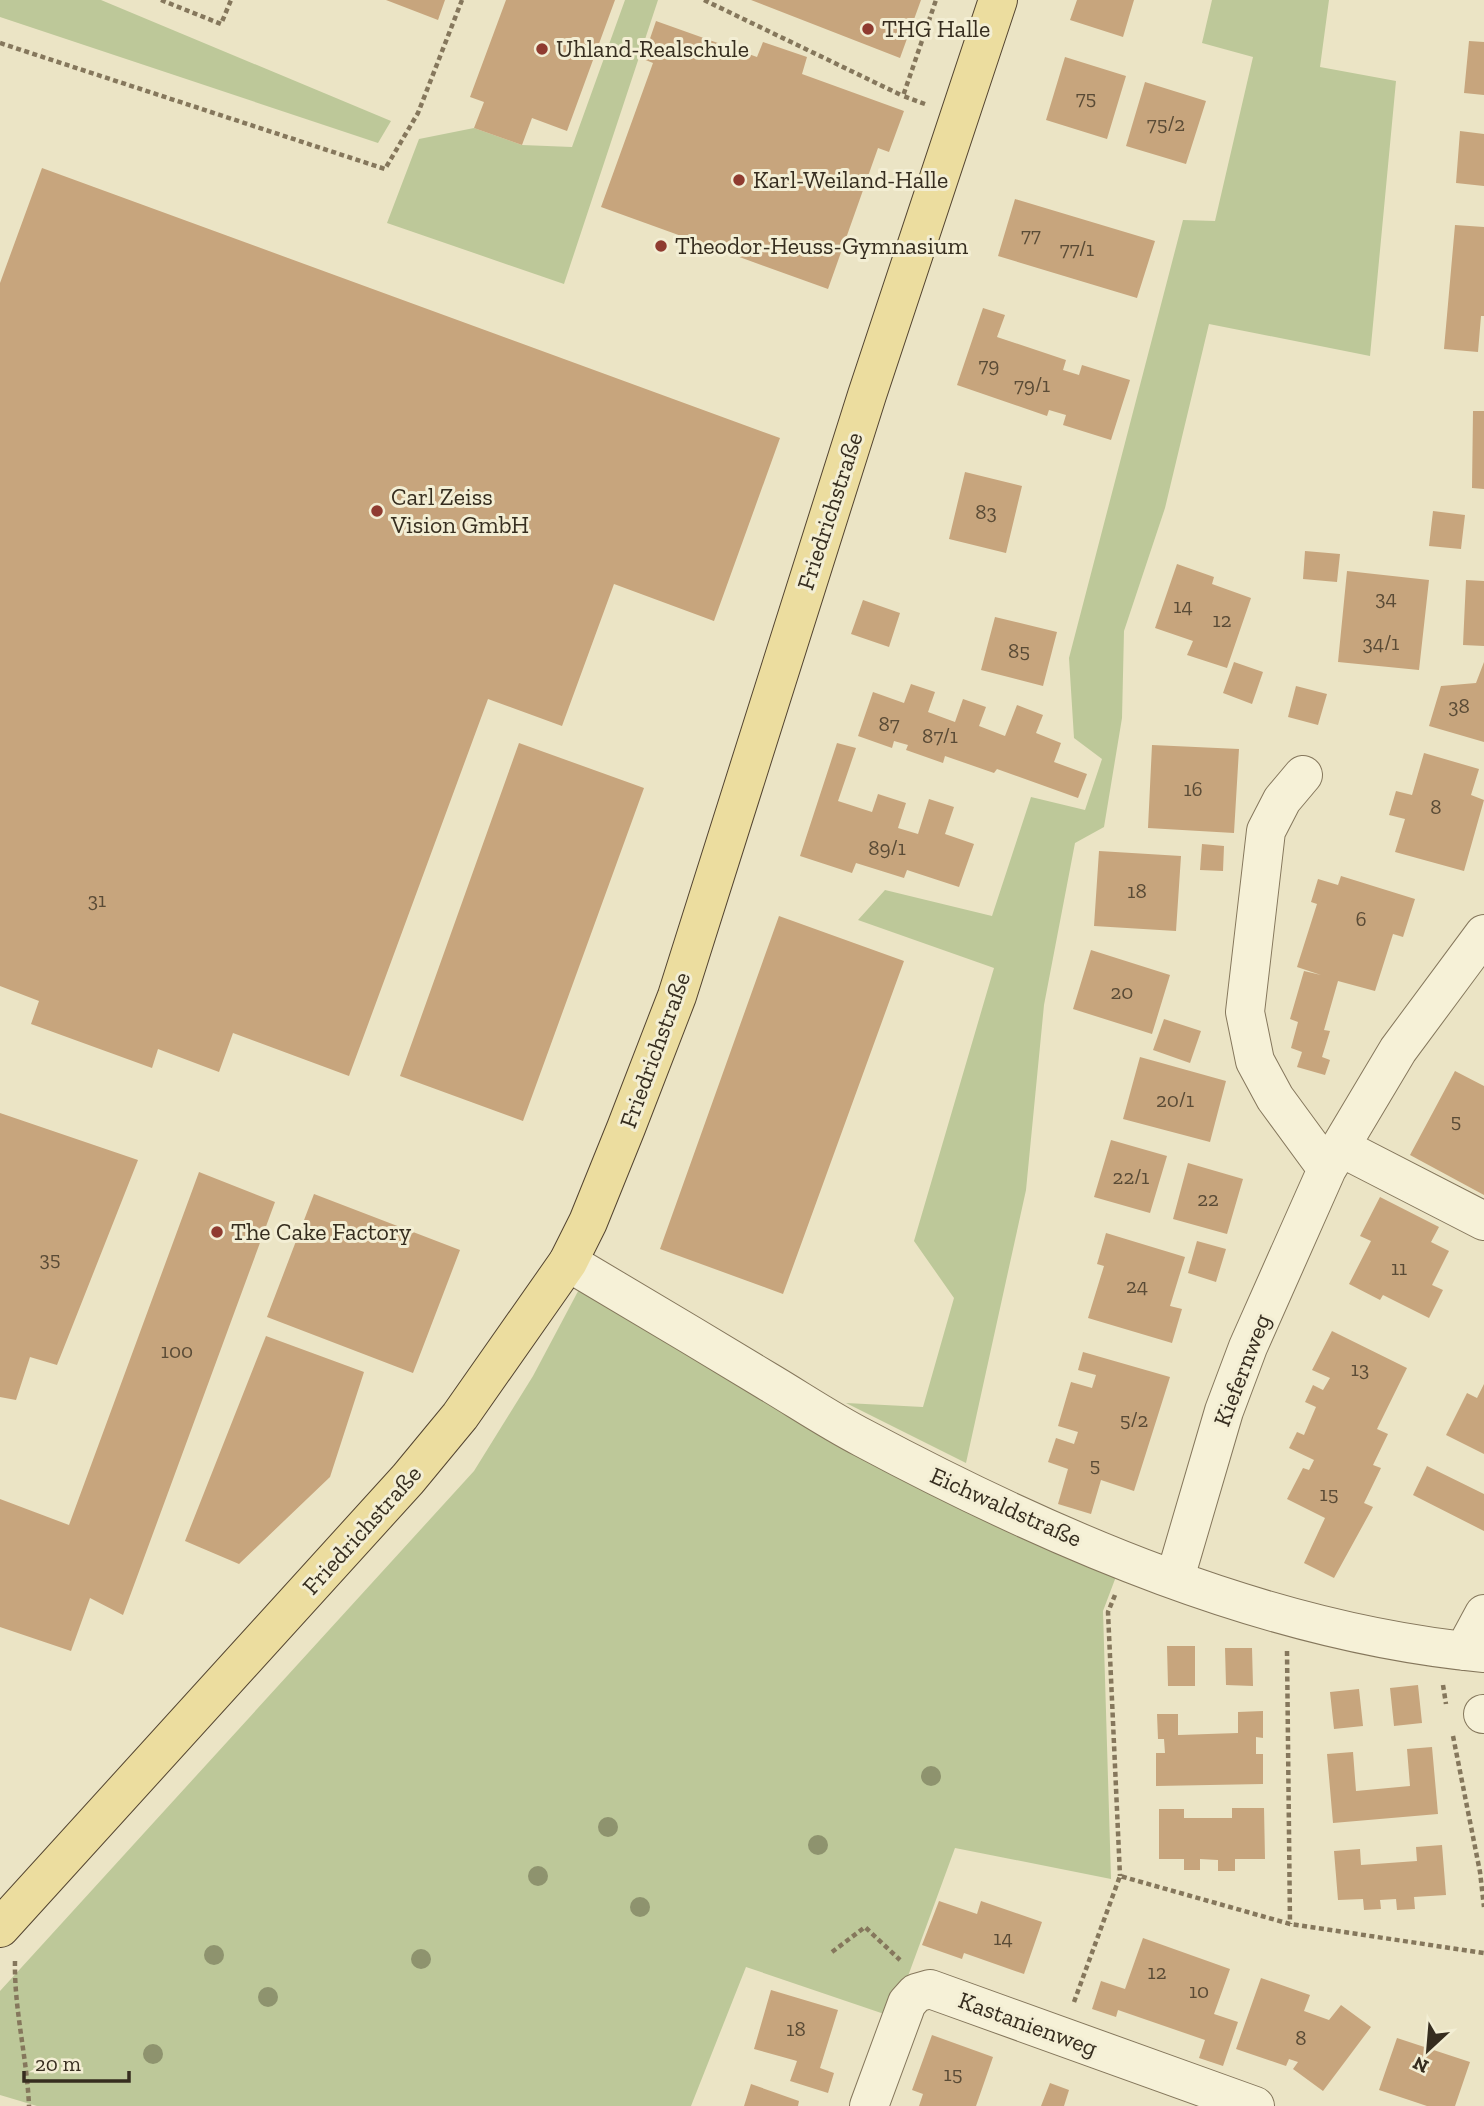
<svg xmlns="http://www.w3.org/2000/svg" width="1484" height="2106" font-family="'Zilla Slab',serif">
<rect width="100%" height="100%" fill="#ebe4c5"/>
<path fill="#bdc899" d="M 0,0 L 101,0 L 391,121 L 378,143 L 0,17 Z
M 625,0 L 658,0 L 564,284 L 387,223 L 419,139 L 474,128 L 522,145 L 572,147 Z
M 1212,0 L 1329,0 L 1320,67 L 1396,81 L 1370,356 L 1209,324 L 1165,508 L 1124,631 L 1122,718 L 1104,827 L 1075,843 L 1044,1005 L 1026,1190 L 966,1463 L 846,1403 L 923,1407 L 954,1298 L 914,1241 L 994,968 L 858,920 L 885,890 L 992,916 L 1031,797 L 1085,810 L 1102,759 L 1074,738 L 1069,658 L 1183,220 L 1215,221 L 1253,57 L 1202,43 Z
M 584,1280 L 1120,1566 L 1103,1611 L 1111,1879 L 955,1848 L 893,2017 L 746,1967 L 691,2106 L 37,2106 L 0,2095 L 0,1991 L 474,1471 L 533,1376 Z"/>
<path fill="#c7a57d" d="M 386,0 L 445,0 L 438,20 Z
M 506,0 L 615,0 L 567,131 L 532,118 L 522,145 L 474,128 L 484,102 L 470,97 Z
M 751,0 L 921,0 L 900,58 Z
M 1077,0 L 1134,0 L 1123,37 L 1070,20 Z
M 656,21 L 757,57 L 763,42 L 807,57 L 802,74 L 904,111 L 889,152 L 878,148 L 828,289 L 601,207 L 653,63 L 643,59 Z
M 1469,41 L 1484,42 L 1484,95 L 1464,93 Z
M 1065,57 L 1126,76 L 1107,139 L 1046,120 Z
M 1145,82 L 1206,101 L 1186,164 L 1126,146 Z
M 1460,131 L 1484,134 L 1484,186 L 1456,183 Z
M 42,168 L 780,438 L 714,621 L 614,584 L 562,726 L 488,699 L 349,1076 L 233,1033 L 219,1072 L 158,1049 L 152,1068 L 31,1024 L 39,1001 L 0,986 L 0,283 Z
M 1015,199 L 1155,241 L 1137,298 L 998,256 Z
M 1455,225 L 1484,227 L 1484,316 L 1481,316 L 1478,352 L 1444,349 Z
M 983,308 L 1005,315 L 997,337 L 1066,360 L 1063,370 L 1079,375 L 1082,365 L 1130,380 L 1111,440 L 1063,425 L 1066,415 L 1049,410 L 1047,416 L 957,385 Z
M 1473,411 L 1484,411 L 1484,489 L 1472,488 Z
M 965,472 L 1022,486 L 1006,553 L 949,539 Z
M 1433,511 L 1465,515 L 1461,549 L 1429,546 Z
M 1305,551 L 1340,554 L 1337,582 L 1303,579 Z
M 1177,564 L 1214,577 L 1212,584 L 1251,598 L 1227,668 L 1187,655 L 1193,641 L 1155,628 Z
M 1347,571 L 1429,580 L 1419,670 L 1338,662 Z
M 1466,580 L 1484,581 L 1484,646 L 1463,645 Z
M 863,600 L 900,613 L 889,647 L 851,634 Z
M 995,617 L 1057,632 L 1043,686 L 981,670 Z
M 1234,662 L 1263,672 L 1252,704 L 1223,693 Z
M 1484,662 L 1484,742 L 1429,726 L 1441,686 L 1476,683 Z
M 911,684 L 935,692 L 928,712 L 955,722 L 963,699 L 986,707 L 979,726 L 1005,736 L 1017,705 L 1043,715 L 1036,733 L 1061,743 L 1054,762 L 1087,774 L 1078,798 L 997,769 L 994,773 L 945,756 L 943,763 L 906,750 L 908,745 L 894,741 L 892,748 L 858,736 L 873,692 L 904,703 Z
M 1296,686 L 1327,694 L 1318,725 L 1288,717 Z
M 519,743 L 644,788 L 523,1121 L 400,1076 Z
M 837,743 L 856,748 L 838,801 L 872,812 L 878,794 L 906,803 L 898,828 L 918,834 L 929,799 L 954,807 L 945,834 L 974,844 L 959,887 L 907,870 L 904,878 L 856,863 L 852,873 L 800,856 Z
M 1152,745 L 1239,749 L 1234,833 L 1148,828 Z
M 1424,753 L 1479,769 L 1471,795 L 1484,800 L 1464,871 L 1395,852 L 1405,819 L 1389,815 L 1396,791 L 1412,795 Z
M 1202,844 L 1224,846 L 1223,871 L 1200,870 Z
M 1099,851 L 1181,856 L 1176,931 L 1094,926 Z
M 1341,876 L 1415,899 L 1403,937 L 1393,934 L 1375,991 L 1338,981 L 1324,1030 L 1330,1031 L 1322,1057 L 1330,1060 L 1325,1075 L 1297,1067 L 1302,1052 L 1291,1048 L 1298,1022 L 1290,1019 L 1304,971 L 1321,975 L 1297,967 L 1317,904 L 1311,902 L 1318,879 L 1338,885 Z
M 779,916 L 904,961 L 783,1294 L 660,1249 Z
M 1091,950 L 1170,975 L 1152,1034 L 1073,1009 Z
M 1164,1019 L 1201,1031 L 1190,1063 L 1153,1050 Z
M 1140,1057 L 1226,1081 L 1210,1142 L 1123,1119 Z
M 1455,1071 L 1484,1086 L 1484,1195 L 1410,1155 Z
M 0,1113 L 138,1160 L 57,1365 L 30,1357 L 16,1400 L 0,1397 Z
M 1111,1140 L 1167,1156 L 1150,1213 L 1094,1197 Z
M 1188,1163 L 1243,1179 L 1227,1234 L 1173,1219 Z
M 199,1172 L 275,1202 L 123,1615 L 90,1598 L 71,1651 L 0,1627 L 0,1499 L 69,1525 Z
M 314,1194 L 460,1250 L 413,1373 L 267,1317 Z
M 1380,1197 L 1439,1227 L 1431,1242 L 1449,1251 L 1432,1285 L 1443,1290 L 1429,1318 L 1383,1295 L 1380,1300 L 1349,1284 L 1371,1241 L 1360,1236 Z
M 1106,1233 L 1185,1257 L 1170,1306 L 1182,1309 L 1172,1343 L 1088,1318 L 1104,1266 L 1097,1264 Z
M 1197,1241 L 1226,1249 L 1216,1282 L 1188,1273 Z
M 1332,1331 L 1407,1368 L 1377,1429 L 1388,1434 L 1373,1465 L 1381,1468 L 1364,1503 L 1373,1507 L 1334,1578 L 1304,1563 L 1325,1518 L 1287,1499 L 1303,1468 L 1309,1470 L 1314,1460 L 1289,1448 L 1297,1432 L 1304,1435 L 1316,1407 L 1305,1402 L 1313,1385 L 1323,1390 L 1330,1378 L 1312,1370 Z
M 266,1336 L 364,1372 L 330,1477 L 239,1564 L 185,1541 Z
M 1083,1352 L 1170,1377 L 1134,1491 L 1101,1480 L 1091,1514 L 1058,1504 L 1068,1469 L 1048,1462 L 1056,1438 L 1074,1444 L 1078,1432 L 1058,1426 L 1071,1382 L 1092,1388 L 1096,1375 L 1078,1370 Z
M 1484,1384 L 1484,1454 L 1446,1435 L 1467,1393 L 1477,1398 Z
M 1427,1466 L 1484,1494 L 1484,1531 L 1413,1495 Z
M 1167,1646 L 1195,1646 L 1195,1686 L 1168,1686 Z
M 1225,1648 L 1252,1648 L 1253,1686 L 1226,1685 Z
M 1418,1685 L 1422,1723 L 1394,1726 L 1390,1688 Z
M 1359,1689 L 1363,1726 L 1334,1729 L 1330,1692 Z
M 1263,1711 L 1263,1738 L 1256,1737 L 1256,1754 L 1263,1754 L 1263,1784 L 1156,1786 L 1156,1753 L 1165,1753 L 1164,1739 L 1158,1739 L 1157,1714 L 1178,1714 L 1178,1735 L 1238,1733 L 1238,1712 Z
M 1432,1747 L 1438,1814 L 1333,1823 L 1327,1754 L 1353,1752 L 1356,1791 L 1410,1786 L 1407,1749 Z
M 1232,1808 L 1264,1808 L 1265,1859 L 1235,1859 L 1235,1871 L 1218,1871 L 1218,1860 L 1200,1859 L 1200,1870 L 1184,1870 L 1184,1859 L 1159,1859 L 1159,1809 L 1184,1809 L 1184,1818 L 1232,1818 Z
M 1442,1845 L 1446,1895 L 1414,1897 L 1415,1909 L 1397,1910 L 1396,1899 L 1380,1900 L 1381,1909 L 1364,1910 L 1363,1899 L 1338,1900 L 1334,1851 L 1360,1849 L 1361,1865 L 1417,1861 L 1416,1847 Z
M 939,1901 L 977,1914 L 981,1901 L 1042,1922 L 1024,1974 L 964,1953 L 962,1959 L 922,1945 Z
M 1143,1938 L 1230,1969 L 1214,2014 L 1238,2022 L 1223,2066 L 1199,2058 L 1205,2040 L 1118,2010 L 1116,2017 L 1092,2009 L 1101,1981 L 1125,1989 Z
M 1261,1978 L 1310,1995 L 1304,2011 L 1329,2020 L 1341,2005 L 1371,2027 L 1323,2091 L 1293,2069 L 1298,2062 L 1289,2059 L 1286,2066 L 1236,2049 Z
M 771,1990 L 838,2010 L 820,2068 L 834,2073 L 828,2093 L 790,2081 L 797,2061 L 754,2049 Z
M 932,2035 L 993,2057 L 976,2106 L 919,2106 L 923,2094 L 912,2090 Z
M 1397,2038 L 1470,2062 L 1455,2106 L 1427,2106 L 1379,2090 Z
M 1050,2083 L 1069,2090 L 1064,2106 L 1041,2106 Z
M 751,2084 L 799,2101 L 798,2106 L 744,2106 Z"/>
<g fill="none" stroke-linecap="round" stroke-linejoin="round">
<g stroke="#85775c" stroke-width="40">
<path id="minor" d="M 1340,1147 L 1484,1221
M 1327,1169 L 1398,1050 L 1484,934
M 568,1262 C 634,1301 701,1341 767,1381 C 799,1400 830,1421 863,1438 C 1052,1539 1268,1633 1484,1653
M 1175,1578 L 1224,1411 L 1248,1347 L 1327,1169 L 1275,1098 L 1255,1061 L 1245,1012 L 1266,831 L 1282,800 L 1303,775
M 1464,1651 L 1484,1614
M 1483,1714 L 1484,1714
M 869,2106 L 907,2003 L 916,1993 L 930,1989 L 1255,2106"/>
</g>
<g stroke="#534430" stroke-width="40">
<path id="major" d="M 0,1928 L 408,1479 L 460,1416 L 568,1262 L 588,1222 L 626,1128 L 677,996 L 867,395 L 998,0"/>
</g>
<path stroke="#85775c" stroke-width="4.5" stroke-dasharray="5 3.5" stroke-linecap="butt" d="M 161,0 L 221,24 L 231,0
M 704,0 L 903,96
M 0,43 L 385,169 L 418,113 L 462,0
M 925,104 L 903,96 L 936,0
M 1115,1595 L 1108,1612 L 1120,1876
M 1287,1651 L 1290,1924
M 1443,1685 L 1446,1704
M 1453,1736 L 1480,1872 L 1484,1907
M 832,1952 L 865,1927 L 900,1960
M 15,1961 C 14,2010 27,2057 29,2106
M 1074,2002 L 1120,1876 L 1290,1924 L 1484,1953"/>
<use href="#minor" stroke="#f6f1d7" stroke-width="38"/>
<use href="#major" stroke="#ecdd9f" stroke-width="38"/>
</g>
<g fill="#8e936e">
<circle cx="931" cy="1776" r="10"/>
<circle cx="608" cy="1827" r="10"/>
<circle cx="818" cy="1845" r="10"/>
<circle cx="538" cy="1876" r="10"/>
<circle cx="640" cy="1907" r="10"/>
<circle cx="214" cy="1955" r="10"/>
<circle cx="421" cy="1959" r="10"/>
<circle cx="268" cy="1997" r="10"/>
<circle cx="153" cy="2054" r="10"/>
</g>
<g fill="#8f3b30" stroke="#f3eed4" stroke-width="2.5">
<circle cx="868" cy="29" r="7"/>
<circle cx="542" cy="49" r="7"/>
<circle cx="739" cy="180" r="7"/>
<circle cx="661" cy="246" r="7"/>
<circle cx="377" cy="511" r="7"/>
<circle cx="217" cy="1232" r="7"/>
</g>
<g text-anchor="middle" stroke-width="6" stroke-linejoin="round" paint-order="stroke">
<g font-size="21" fill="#5a4b36">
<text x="1086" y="105">75</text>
<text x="1166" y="131">75/2</text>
<text x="1031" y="242">77</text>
<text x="1077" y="256">77/1</text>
<text x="989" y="372">79</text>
<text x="1032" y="392">79/1</text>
<text x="986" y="519">83</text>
<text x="1386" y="605">34</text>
<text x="1183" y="613">14</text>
<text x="1222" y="627">12</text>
<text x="1381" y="650">34/1</text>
<text x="1019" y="658">85</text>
<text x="1459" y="713">38</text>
<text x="889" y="731">87</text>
<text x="940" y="743">87/1</text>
<text x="1193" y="796">16</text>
<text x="1436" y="814">8</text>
<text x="887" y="855">89/1</text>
<text x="1137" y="898">18</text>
<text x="97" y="907">31</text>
<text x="1361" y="926">6</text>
<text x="1122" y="999">20</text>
<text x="1175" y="1107">20/1</text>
<text x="1456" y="1128">5</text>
<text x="1131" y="1184">22/1</text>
<text x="1208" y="1206">22</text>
<text x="50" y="1266">35</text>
<text x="1399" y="1275">11</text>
<text x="1137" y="1293">24</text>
<text x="177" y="1358">100</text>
<text x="1360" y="1376">13</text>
<text x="1134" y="1427">5/2</text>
<text x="1095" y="1472">5</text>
<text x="1329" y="1501">15</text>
<text x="1003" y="1945">14</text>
<text x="1157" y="1979">12</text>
<text x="1199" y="1998">10</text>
<text x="796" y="2036">18</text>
<text x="1301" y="2045">8</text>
<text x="953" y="2081">15</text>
</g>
<g font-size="24" fill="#362d1f" stroke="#f3eed4" text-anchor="start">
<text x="882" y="37">THG Halle</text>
<text x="556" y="57">Uhland-Realschule</text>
<text x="753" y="188">Karl-Weiland-Halle</text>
<text x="675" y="254">Theodor-Heuss-Gymnasium</text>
<text x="391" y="505">Carl Zeiss<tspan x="391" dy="28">Vision GmbH</tspan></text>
<text x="231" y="1240">The Cake Factory</text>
</g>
<g font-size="24" fill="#362d1f" stroke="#f3eed4">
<text transform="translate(830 511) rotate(-72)" y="8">Friedrichstraße</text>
<text transform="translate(655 1050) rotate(-70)" y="8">Friedrichstraße</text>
<text transform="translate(1242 1370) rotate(-69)" y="8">Kiefernweg</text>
<text transform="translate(1006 1507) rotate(24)" y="8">Eichwaldstraße</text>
<text transform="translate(362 1530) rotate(-48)" y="8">Friedrichstraße</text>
<text transform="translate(1028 2024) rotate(20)" y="8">Kastanienweg</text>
</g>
</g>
<g transform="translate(1428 2050) rotate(206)" stroke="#f3eed4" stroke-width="5" paint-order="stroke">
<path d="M0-5L12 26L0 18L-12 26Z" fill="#362d1f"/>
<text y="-10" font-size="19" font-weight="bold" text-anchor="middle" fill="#362d1f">N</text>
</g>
<path d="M24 2071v10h105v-10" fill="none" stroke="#362d1f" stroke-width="3.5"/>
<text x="35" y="2071" font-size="21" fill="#362d1f" stroke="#f3eed4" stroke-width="5" paint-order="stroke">20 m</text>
</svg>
